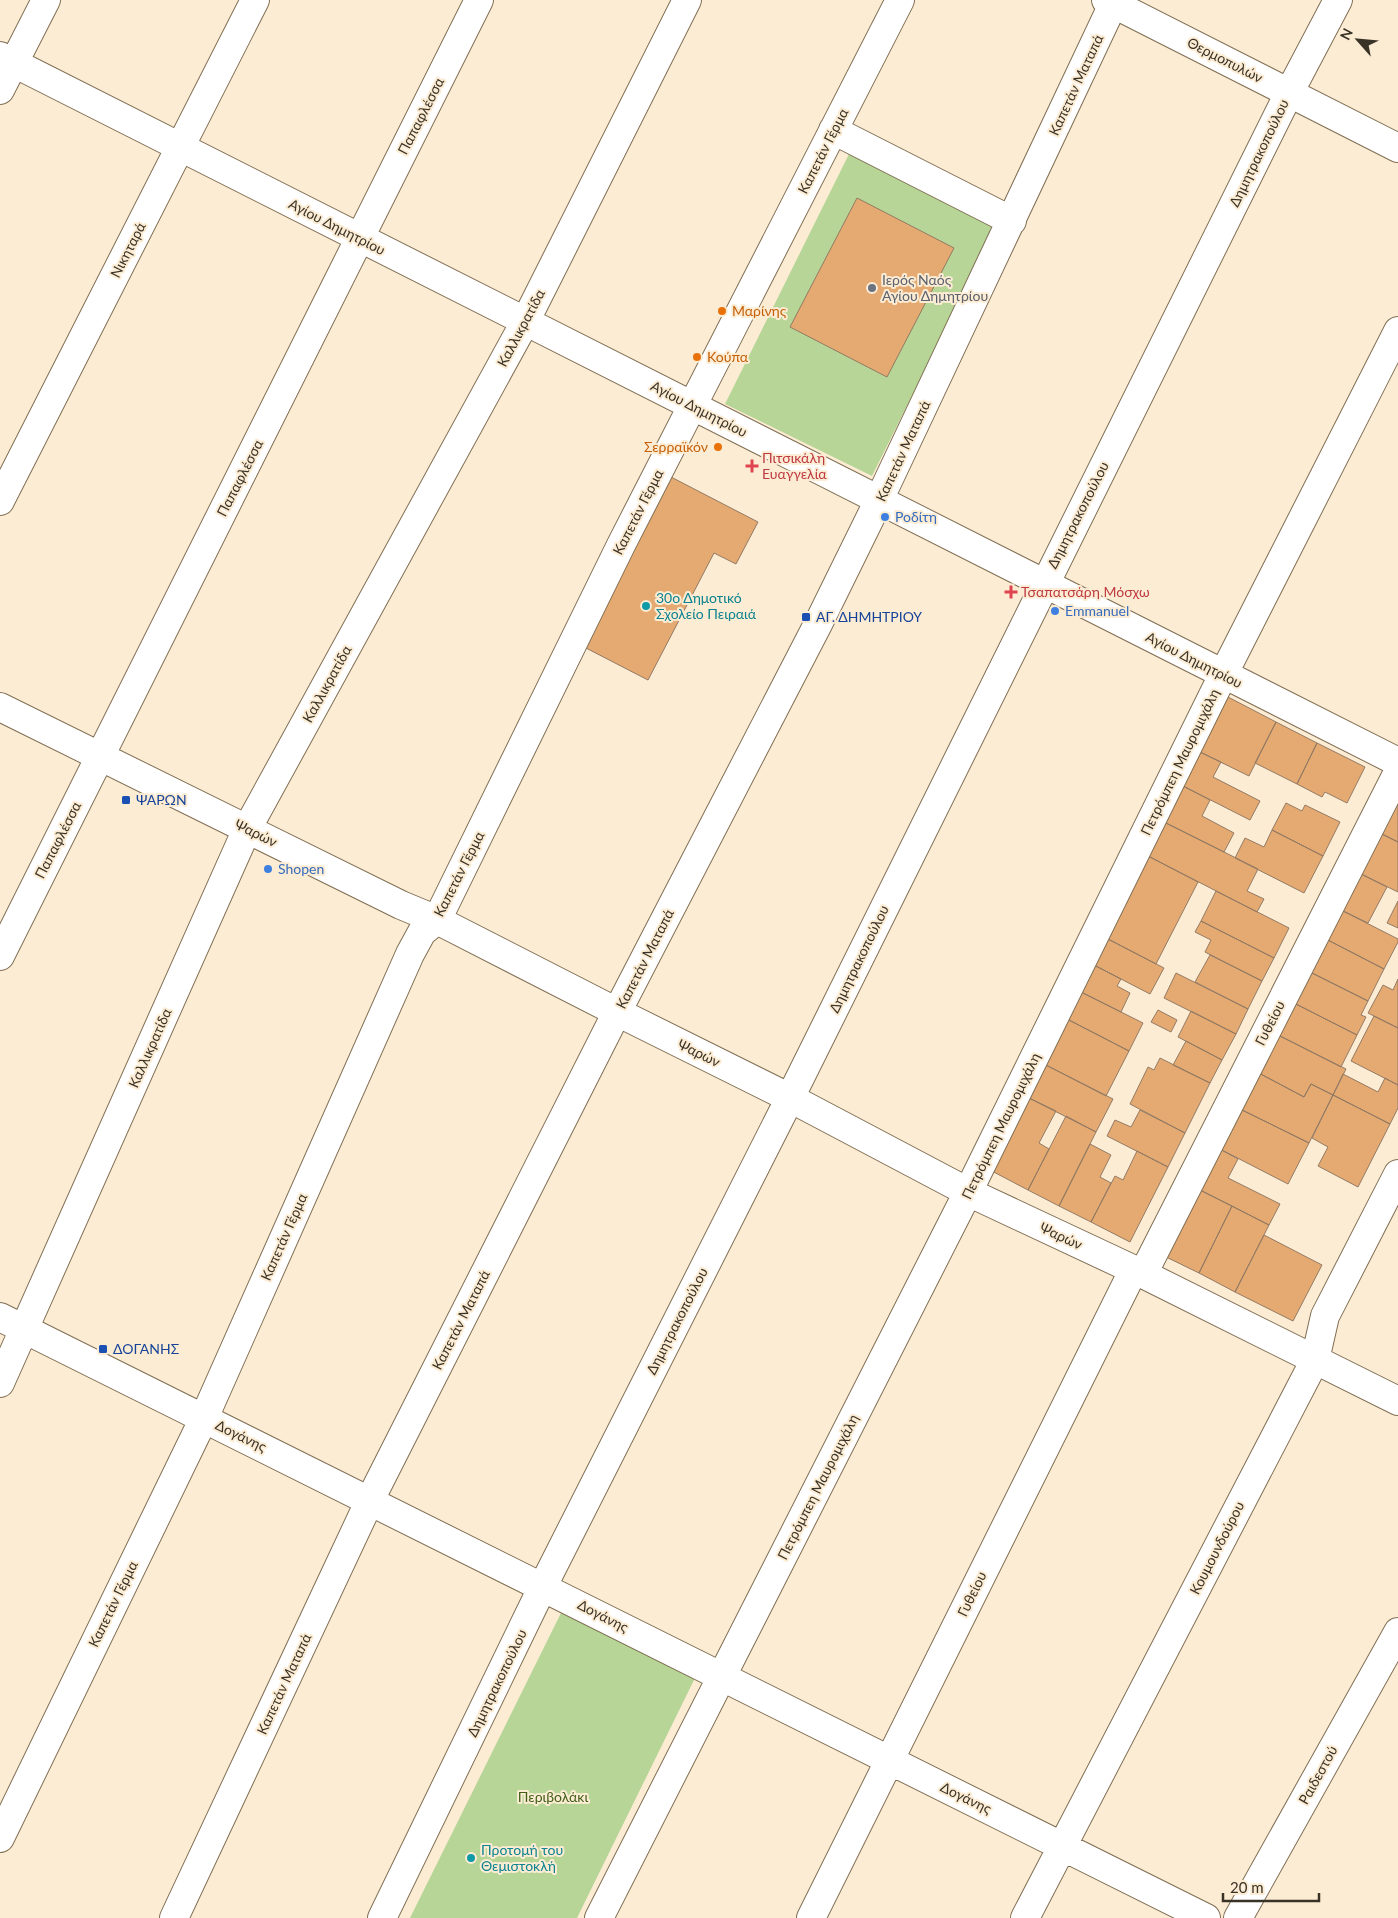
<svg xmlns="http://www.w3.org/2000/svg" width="1398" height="1918" font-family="Lato,sans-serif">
<rect width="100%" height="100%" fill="#fcecd4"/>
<path fill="#b6d596" d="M 850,152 L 997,225 L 872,476 L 725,404 Z
M 562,1611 L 696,1676 L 577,1918 L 410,1918 Z"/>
<path fill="#e5aa72" stroke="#937a63" d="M 857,198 L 954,248 L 887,377 L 790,327 Z
M 671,477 L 758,522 L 736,564 L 714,553 L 648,680 L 584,647 Z
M 1228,697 L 1276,722 L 1249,776 L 1200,752 Z
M 1276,722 L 1317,743 L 1297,784 L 1255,763 Z
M 1317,743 L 1365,767 L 1347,803 L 1325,792 L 1322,797 L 1297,784 Z
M 1200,752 L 1221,762 L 1213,777 L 1260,801 L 1250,820 L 1183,786 Z
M 1183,786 L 1210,800 L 1202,816 L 1234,833 L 1224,852 L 1164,822 Z
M 1398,787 L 1398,842 L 1376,831 Z
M 1286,803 L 1302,811 L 1305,805 L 1340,822 L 1323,856 L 1272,830 Z
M 1164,822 L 1258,869 L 1247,891 L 1264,899 L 1257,912 L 1148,856 Z
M 1272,830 L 1323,856 L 1304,893 L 1235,858 L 1245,838 L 1264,847 Z
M 1376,831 L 1398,842 L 1398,892 L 1355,871 Z
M 1148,856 L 1198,882 L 1156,964 L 1106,938 Z
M 1355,871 L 1387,887 L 1368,923 L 1337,908 Z
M 1216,891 L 1289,928 L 1274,958 L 1201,921 Z
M 1398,901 L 1398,928 L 1387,923 Z
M 1337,908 L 1398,939 L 1398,942 L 1384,969 L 1322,937 Z
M 1201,921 L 1274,958 L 1262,981 L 1205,952 L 1211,940 L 1195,932 Z
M 1322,937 L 1384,969 L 1368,1001 L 1306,970 Z
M 1106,938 L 1164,968 L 1150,994 L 1092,964 Z
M 1210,955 L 1262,981 L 1248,1009 L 1195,982 Z
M 1092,964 L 1121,979 L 1117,986 L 1130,993 L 1121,1012 L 1079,991 Z
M 1306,970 L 1368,1001 L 1361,1015 L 1366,1017 L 1357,1035 L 1290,1001 Z
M 1176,973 L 1248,1009 L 1236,1034 L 1164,998 Z
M 1398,979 L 1398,1028 L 1368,1013 L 1383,985 L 1393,990 Z
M 1079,991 L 1143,1023 L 1129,1051 L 1065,1018 Z
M 1290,1001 L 1357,1035 L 1341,1067 L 1274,1033 Z
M 1158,1010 L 1177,1020 L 1171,1032 L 1151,1022 Z
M 1191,1011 L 1236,1034 L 1222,1060 L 1178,1037 Z
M 1374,1016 L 1398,1028 L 1398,1085 L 1351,1061 Z
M 1065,1018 L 1129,1051 L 1106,1096 L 1042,1063 Z
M 1274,1033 L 1346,1069 L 1333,1095 L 1311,1084 L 1304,1097 L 1255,1071 Z
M 1186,1041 L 1222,1060 L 1210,1083 L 1173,1065 Z
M 1160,1058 L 1210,1083 L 1185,1133 L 1130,1104 L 1148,1067 L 1154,1070 Z
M 1042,1063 L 1113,1099 L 1096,1132 L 1025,1096 Z
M 1255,1071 L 1304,1097 L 1311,1084 L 1333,1095 L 1309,1143 L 1236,1107 Z
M 1343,1074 L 1378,1092 L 1385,1078 L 1398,1085 L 1398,1108 L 1390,1124 L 1333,1095 Z
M 1333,1095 L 1390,1124 L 1358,1187 L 1318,1166 L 1328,1147 L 1312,1138 Z
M 1025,1096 L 1056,1111 L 1039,1143 L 1049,1149 L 1028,1190 L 988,1169 Z
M 1236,1107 L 1309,1143 L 1288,1184 L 1216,1147 Z
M 1140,1110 L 1185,1133 L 1168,1167 L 1107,1136 L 1115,1120 L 1131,1127 Z
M 1066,1116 L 1096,1132 L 1059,1206 L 1028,1190 Z
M 1090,1144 L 1111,1155 L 1100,1177 L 1111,1183 L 1091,1222 L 1059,1206 Z
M 1216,1147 L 1238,1159 L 1228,1178 L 1280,1204 L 1269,1225 L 1196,1188 Z
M 1137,1151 L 1168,1167 L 1130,1242 L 1091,1222 L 1115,1176 L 1123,1180 Z
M 1196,1188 L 1232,1206 L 1199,1273 L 1162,1255 Z
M 1232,1206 L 1269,1225 L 1235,1292 L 1199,1273 Z
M 1264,1235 L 1322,1265 L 1293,1321 L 1235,1292 Z"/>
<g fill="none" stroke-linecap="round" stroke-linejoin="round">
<g stroke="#816f54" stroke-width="30">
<path id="minor" d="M 1106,0 L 1398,148
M 0,56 L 1398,762
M 0,90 L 46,0
M 833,130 L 1012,221
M 0,501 L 255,0
M 0,707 L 401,905 L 437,920 L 617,1012 L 790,1098 L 968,1192 L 1143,1274 L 1398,1401
M 0,956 L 479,0
M 1143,1274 L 1398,772
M 0,1317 L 1206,1918
M 0,1383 L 247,829 L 525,322 L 687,0
M 0,1838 L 204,1418 L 410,954 L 422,932 L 437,920 L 621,545 L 900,0
M 174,1918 L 370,1500 L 617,1012 L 818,624 L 879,500 L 1115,0
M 382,1918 L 543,1586 L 790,1098 L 1289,93 L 1338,0
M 599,1918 L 968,1192 L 1223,675 L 1398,331
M 811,1918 L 1133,1271
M 1025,1918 L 1315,1360 L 1325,1316 L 1398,1174
M 1238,1918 L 1398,1632"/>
</g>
<use href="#minor" stroke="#fff" stroke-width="28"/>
</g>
<circle fill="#6b7280" stroke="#fcecd4" stroke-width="2" cx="872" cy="288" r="5"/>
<g fill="#e8710a" stroke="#fcecd4" stroke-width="2">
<circle cx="722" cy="311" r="5"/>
<circle cx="697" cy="357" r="5"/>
<circle cx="718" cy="447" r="5"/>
</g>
<g fill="#e0444e" stroke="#fcecd4" stroke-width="2">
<path d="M749.5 458.5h5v5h5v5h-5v5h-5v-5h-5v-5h5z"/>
<path d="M1008.5 584.5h5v5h5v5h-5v5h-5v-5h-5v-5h5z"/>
</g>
<g fill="#3f7fe0" stroke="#fcecd4" stroke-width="2">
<circle cx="885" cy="517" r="5"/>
<circle cx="1055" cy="611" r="5"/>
<circle cx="268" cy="869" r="5"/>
</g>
<g fill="#0f9aa8" stroke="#fcecd4" stroke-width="2">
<circle cx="646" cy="606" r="5"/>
<circle cx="471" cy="1858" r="5"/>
</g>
<g fill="#1a4fb4" stroke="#fcecd4" stroke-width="2">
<rect x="801" y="612" width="10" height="10" rx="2.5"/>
<rect x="121" y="795" width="10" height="10" rx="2.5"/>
<rect x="98" y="1344" width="10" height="10" rx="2.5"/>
</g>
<g text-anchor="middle" stroke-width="4" stroke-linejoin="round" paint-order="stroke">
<g font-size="14" fill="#393226" stroke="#fcecd4">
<text transform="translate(1225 60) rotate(27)" y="5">Θερμοπυλών</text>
<text transform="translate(1076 85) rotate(-65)" y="5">Καπετάν Ματαπά</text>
<text transform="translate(421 116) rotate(-63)" y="5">Παπαφλέσσα</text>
<text transform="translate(823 151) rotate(-63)" y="5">Καπετάν Γέρμα</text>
<text transform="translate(1259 153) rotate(-64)" y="5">Δημητρακοπούλου</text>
<text transform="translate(337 227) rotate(27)" y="5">Αγίου Δημητρίου</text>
<text transform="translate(128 250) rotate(-63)" y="5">Νικηταρά</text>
<text transform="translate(521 328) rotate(-62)" y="5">Καλλικρατίδα</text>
<text transform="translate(699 409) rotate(27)" y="5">Αγίου Δημητρίου</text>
<text transform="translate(903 451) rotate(-65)" y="5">Καπετάν Ματαπά</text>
<text transform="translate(240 478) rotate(-63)" y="5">Παπαφλέσσα</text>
<text transform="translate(638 512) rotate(-63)" y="5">Καπετάν Γέρμα</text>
<text transform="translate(1078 515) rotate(-63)" y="5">Δημητρακοπούλου</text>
<text transform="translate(1194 660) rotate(27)" y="5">Αγίου Δημητρίου</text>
<text transform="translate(327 684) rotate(-61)" y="5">Καλλικρατίδα</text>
<text transform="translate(1180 762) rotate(-64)" y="5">Πετρόμπεη Μαυρομιχάλη</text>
<text transform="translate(256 833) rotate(26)" y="5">Ψαρών</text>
<text transform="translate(58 840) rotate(-63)" y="5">Παπαφλέσσα</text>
<text transform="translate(459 874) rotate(-63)" y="5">Καπετάν Γέρμα</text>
<text transform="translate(645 959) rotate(-63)" y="5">Καπετάν Ματαπά</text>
<text transform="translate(859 959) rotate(-64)" y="5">Δημητρακοπούλου</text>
<text transform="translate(1270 1023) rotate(-63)" y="5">Γυθείου</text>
<text transform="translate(150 1048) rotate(-66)" y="5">Καλλικρατίδα</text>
<text transform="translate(699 1053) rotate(26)" y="5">Ψαρών</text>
<text transform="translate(1001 1126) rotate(-64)" y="5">Πετρόμπεη Μαυρομιχάλη</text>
<text transform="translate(1061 1236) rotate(25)" y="5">Ψαρών</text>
<text transform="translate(284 1237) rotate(-66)" y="5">Καπετάν Γέρμα</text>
<text transform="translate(461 1320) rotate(-63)" y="5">Καπετάν Ματαπά</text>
<text transform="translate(677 1321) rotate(-63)" y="5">Δημητρακοπούλου</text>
<text transform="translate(241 1436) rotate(26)" y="5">Δογάνης</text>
<text transform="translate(818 1487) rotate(-63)" y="5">Πετρόμπεη Μαυρομιχάλη</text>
<text transform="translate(1217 1548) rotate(-63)" y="5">Κουμουνδούρου</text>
<text transform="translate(972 1594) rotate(-64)" y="5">Γυθείου</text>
<text transform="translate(113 1604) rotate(-64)" y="5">Καπετάν Γέρμα</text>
<text transform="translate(603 1616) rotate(27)" y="5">Δογάνης</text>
<text transform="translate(497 1683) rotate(-64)" y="5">Δημητρακοπούλου</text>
<text transform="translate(284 1684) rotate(-65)" y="5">Καπετάν Ματαπά</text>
<text transform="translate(1318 1775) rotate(-61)" y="5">Ραιδεστού</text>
<text transform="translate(966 1798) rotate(26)" y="5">Δογάνης</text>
</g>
<g font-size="14" fill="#5b616d" stroke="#fcecd4" text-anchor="start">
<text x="882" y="285">Ιερός Ναός<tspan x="882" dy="16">Αγίου Δημητρίου</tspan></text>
</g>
<g font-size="14" fill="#c56008" stroke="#fcecd4" text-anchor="start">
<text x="732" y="316">Μαρίνης</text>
<text x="707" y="362">Κούπα</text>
<text x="708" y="452" text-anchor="end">Σερραϊκόν</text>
</g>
<g font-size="14" fill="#be3a42" stroke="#fcecd4" text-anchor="start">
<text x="762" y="463">Πιτσικάλη<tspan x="762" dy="16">Ευαγγελία</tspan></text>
<text x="1021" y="597">Τσαπατσάρη Μόσχω</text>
</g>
<g font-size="14" fill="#366cbe" stroke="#fcecd4" text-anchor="start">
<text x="895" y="522">Ροδίτη</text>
<text x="1065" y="616">Emmanuel</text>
<text x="278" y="874">Shopen</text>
</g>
<g font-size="14" fill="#0d838f" stroke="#fcecd4" text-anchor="start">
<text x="656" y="603">30ο Δημοτικό<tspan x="656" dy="16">Σχολείο Πειραιά</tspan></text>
<text x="481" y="1855">Προτομή του<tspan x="481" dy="16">Θεμιστοκλή</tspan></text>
</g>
<g font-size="14" fill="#164399" stroke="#fcecd4" text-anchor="start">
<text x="816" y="622">ΑΓ. ΔΗΜΗΤΡΙΟΥ</text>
<text x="136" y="805">ΨΑΡΩΝ</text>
<text x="113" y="1354">ΔΟΓΑΝΗΣ</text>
</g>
<g font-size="14" fill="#425f18" stroke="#fcecd4">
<text x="553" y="1802">Περιβολάκι</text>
</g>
</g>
<g transform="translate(1358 40) rotate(297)" stroke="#fcecd4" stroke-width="4" paint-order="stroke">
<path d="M0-4L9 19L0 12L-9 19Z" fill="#393226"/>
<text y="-8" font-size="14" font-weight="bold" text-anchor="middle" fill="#393226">N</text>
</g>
<path d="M1223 1893v8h96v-8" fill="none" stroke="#393226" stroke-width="2.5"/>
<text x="1230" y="1893" font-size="15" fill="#393226" stroke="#fcecd4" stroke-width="4" paint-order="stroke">20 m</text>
</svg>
